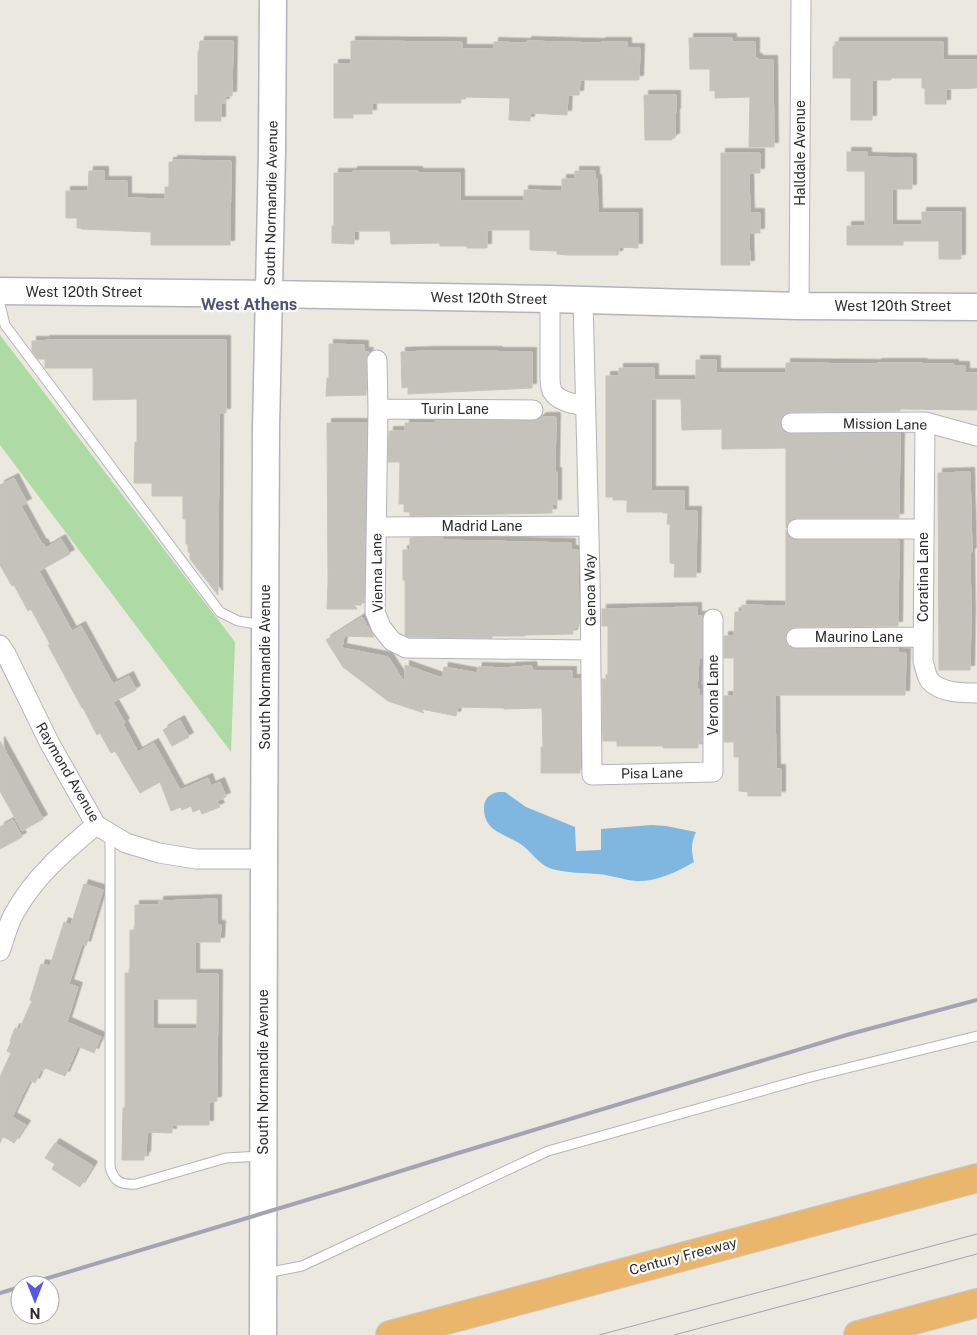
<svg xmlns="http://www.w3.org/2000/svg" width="977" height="1335" font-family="'Public Sans',sans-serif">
<defs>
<filter id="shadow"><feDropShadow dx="4.5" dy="-4.5" stdDeviation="0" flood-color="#0004"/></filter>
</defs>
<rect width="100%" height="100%" fill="#ebe8e0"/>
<path fill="#addba3" d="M 0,335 L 235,642 L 231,752 L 0,445 Z"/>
<path fill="#80b7e0" d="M 498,792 L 505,792 L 526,807 L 575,827 L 576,851 L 601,850 L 601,829 L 652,825 L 666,826 L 696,832 C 691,843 691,850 694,862 C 677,872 656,882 636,881 C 624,880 611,875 598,874 C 583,873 567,873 552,869 C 538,865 531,850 519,843 C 503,833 484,831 484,808 C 484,798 490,794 498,792 Z"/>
<path fill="#c4c2bb" stroke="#c7c4b9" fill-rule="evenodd" filter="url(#shadow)" d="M 689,38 L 732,38 L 732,42 L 755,42 L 755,58 L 758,58 L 758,60 L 773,60 L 774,147 L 749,147 L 750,97 L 715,98 L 715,90 L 710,91 L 710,69 L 690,69 Z
M 200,41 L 233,41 L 232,96 L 225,96 L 225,103 L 221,103 L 221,121 L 195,121 L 195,95 L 198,95 L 198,51 L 199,51 Z
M 351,41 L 462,42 L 462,49 L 494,49 L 494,42 L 527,43 L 527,41 L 601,43 L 601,42 L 627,42 L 627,48 L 640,48 L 639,80 L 580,80 L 579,95 L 568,95 L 567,115 L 530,113 L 530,121 L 509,120 L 510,98 L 461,97 L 461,103 L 372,103 L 372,114 L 353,114 L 353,118 L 334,118 L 334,64 L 351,64 Z
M 835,42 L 943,42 L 943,60 L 977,60 L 977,88 L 946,89 L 946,104 L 925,104 L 925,88 L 922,88 L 922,78 L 891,78 L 891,80 L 872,80 L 872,120 L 851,120 L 851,78 L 833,78 L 833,46 L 835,46 Z
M 644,95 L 676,95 L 676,113 L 675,113 L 675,138 L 672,138 L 672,140 L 645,140 Z
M 847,152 L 867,152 L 867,157 L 912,158 L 912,189 L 892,189 L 892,225 L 922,225 L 922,212 L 961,212 L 961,259 L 939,259 L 939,241 L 903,241 L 903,245 L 847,245 L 847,226 L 865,226 L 865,171 L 847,171 Z
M 721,153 L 760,153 L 760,173 L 749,173 L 750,213 L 760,213 L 760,233 L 749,233 L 750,265 L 721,265 Z
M 173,160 L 231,161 L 230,245 L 151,245 L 151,232 L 81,229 L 81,228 L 77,228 L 77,218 L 66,218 L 66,191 L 88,191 L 89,171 L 104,171 L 104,181 L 127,181 L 127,198 L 165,199 L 165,187 L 169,187 L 169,162 L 173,162 Z
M 353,171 L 418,171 L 418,173 L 460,173 L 460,201 L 524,201 L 524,190 L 562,191 L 562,179 L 575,179 L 575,171 L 595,171 L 595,179 L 597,179 L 598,213 L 638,213 L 638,248 L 619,247 L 618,255 L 568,255 L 557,254 L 557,251 L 530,250 L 530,230 L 487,230 L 487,248 L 467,248 L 467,246 L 440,246 L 440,243 L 391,244 L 390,231 L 354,231 L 354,244 L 332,243 L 332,226 L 334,226 L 334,173 L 353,173 Z
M 45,340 L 226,340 L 226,413 L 219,413 L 218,595 L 190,559 L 190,552 L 188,552 L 188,544 L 186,544 L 186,519 L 183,519 L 183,496 L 152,496 L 152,483 L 134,483 L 135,442 L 137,442 L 137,399 L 93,400 L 93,368 L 45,368 L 45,359 L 38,359 L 32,351 L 32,341 L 45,341 Z
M 329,344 L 364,345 L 364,352 L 369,352 L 366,360 L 366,395 L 326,396 L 327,378 L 329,378 Z
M 430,351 L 498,351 L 498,352 L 532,352 L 532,388 L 408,394 L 408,387 L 402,388 L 401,352 Z
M 696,360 L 716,360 L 716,373 L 786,373 L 786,363 L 877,364 L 877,363 L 923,363 L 923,364 L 954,364 L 954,366 L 965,366 L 965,373 L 977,373 L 977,410 L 900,409 L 900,411 L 791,412 L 785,414 L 781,418 L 780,424 L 782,429 L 786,433 L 791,434 L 900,433 L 899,518 L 797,518 L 791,520 L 788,523 L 786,528 L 786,448 L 722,449 L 722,429 L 682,430 L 681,399 L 651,399 L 651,491 L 684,491 L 684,511 L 697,511 L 696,577 L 674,577 L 675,564 L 670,563 L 670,524 L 667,524 L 668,513 L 663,513 L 663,512 L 627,512 L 627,500 L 613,500 L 613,497 L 606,497 L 606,376 L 619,376 L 619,368 L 654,368 L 654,380 L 696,380 Z
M 542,417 L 556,417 L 555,472 L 557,472 L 557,504 L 552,504 L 552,513 L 410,516 L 410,512 L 404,512 L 404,504 L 399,504 L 400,462 L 388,462 L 389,431 L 405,431 L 405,423 L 435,423 L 435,421 L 533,421 L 538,420 Z
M 327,423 L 367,423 L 364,603 L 353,603 L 357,609 L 327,609 L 328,582 Z
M 970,472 L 972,552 L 970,553 L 971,613 L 970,670 L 939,670 L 938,473 Z
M 14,478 L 27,503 L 21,506 L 42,544 L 43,543 L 46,548 L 61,539 L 70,554 L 39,571 L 72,631 L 81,626 L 113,684 L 129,676 L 136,690 L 113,702 L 125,723 L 123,724 L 138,752 L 154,743 L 180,790 L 208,778 L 211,786 L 220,782 L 226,797 L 217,801 L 220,807 L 202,814 L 200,809 L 193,812 L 191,806 L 182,810 L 181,807 L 171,811 L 160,782 L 140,793 L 115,751 L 111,753 L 100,733 L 97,735 L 83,708 L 82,708 L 48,645 L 50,644 L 31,609 L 28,611 L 14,585 L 12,586 L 0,565 L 0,485 Z
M 786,530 L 788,535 L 791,538 L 797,540 L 899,540 L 898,626 L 796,627 L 791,628 L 787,632 L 785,639 L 787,644 L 790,647 L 796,649 L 898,648 L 898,653 L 906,653 L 905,695 L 775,695 L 776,769 L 781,769 L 781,796 L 748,796 L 748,792 L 739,791 L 739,757 L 734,757 L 734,742 L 724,742 L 724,696 L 734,696 L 734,658 L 724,658 L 724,636 L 734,636 L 735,612 L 742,612 L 742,605 L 786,606 Z
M 410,538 L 443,538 L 443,540 L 571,543 L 571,550 L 578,550 L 579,627 L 573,628 L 573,634 L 525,635 L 525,636 L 492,636 L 492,638 L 409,637 L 405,635 L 405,580 L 403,580 L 403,550 L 410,550 Z
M 697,607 L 697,616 L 703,616 L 702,658 L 699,658 L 697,689 L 699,689 L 699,696 L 702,696 L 702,742 L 698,742 L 698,748 L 663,748 L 663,746 L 617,746 L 617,741 L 603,741 L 602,679 L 608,679 L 608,626 L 602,626 L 602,609 Z
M 362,617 L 374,637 L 344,636 L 342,648 L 388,657 L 405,683 L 405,665 L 442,678 L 444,667 L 477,673 L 478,667 L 511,668 L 511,667 L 532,666 L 533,671 L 572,671 L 572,679 L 580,679 L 580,773 L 541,773 L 541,747 L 543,747 L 542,708 L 504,709 L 504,708 L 458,707 L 456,716 L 421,709 L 424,713 L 388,701 L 343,667 L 326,640 Z
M 180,720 L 189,737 L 172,746 L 163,730 Z
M 0,741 L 43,819 L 22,831 L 0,791 Z
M 13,820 L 22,837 L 0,849 L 0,827 Z
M 84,884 L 103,890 L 86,946 L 82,944 L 69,984 L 78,987 L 67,1022 L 101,1037 L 94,1053 L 78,1046 L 65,1076 L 45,1068 L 43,1071 L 41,1070 L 35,1083 L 30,1080 L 12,1117 L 26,1125 L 14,1143 L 3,1136 L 0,1143 L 0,1077 L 11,1053 L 7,1051 L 11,1042 L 10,1041 L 15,1028 L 19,1030 L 32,1001 L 30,1000 L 41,964 L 50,966 L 64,922 L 71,925 Z
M 217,899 L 217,925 L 221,925 L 220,942 L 195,942 L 195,974 L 218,974 L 217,1101 L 209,1102 L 209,1125 L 172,1125 L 172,1133 L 147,1132 L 146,1156 L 144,1156 L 144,1160 L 122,1160 L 123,1108 L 125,1108 L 125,973 L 130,973 L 130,930 L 135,930 L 135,905 L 159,905 L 159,901 ZM 153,999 L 197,999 L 197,1029 L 153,1029 Z
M 55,1143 L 93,1166 L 80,1187 L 52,1169 L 55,1164 L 45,1158 Z"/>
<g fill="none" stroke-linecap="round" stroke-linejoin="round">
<g stroke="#b3b3bd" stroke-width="11">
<path id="lane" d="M 0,304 L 5,325 L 220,612 L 238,621 L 263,625
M 110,834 L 110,1167 C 114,1182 121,1185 136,1184 L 226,1158 L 260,1156
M 266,1273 L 302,1266 L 548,1151 L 811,1077 L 977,1036"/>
</g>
<g stroke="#b3b3bd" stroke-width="21">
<path id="street" d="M 550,299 L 550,379 C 550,383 551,388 552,391 C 558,402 575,404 585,406
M 583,300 L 590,578 L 592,775 L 713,772 L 713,619
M 799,306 L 801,0
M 377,360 L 378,409 L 375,612 L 381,627 L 392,641 L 406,648 L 590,650
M 378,409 L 533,410
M 925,422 L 923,661 C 925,667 926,676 930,681 C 941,693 962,693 977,693
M 791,423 L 925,422 L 977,436
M 376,527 L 588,526
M 797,529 L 924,529
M 796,638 L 923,637
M 0,645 L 6,654 L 50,744 L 96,825 L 126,843 L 159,853 L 196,859 L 264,859
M 0,951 C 5,938 8,923 15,912 C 35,876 65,851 96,825"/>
</g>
<g stroke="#b3b3bd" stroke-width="29">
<path id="secondary" d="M 0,291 L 269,294 L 550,299 L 799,306 L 977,307
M 263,1335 L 264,859 L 266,428 L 272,152 L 273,0"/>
</g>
<g stroke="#c8c8c8" stroke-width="30">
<path id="highway" d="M 390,1335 L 977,1178
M 858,1335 L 977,1303"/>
</g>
<use href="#lane" stroke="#fff" stroke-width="9"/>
<use href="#street" stroke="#fff" stroke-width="19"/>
<use href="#secondary" stroke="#fff" stroke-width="26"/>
<use href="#highway" stroke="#eab66c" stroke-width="28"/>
<path stroke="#a3a3b3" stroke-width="1" d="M 599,1335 L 977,1234
M 674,1335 L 977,1254"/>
<path stroke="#a3a3b3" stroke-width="4" d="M 25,1285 L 350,1187 L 455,1154 L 850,1034 L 977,1000
M 0,1293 L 20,1287"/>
</g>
<g text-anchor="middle" stroke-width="4.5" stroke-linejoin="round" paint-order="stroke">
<g font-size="14" fill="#2b2b2b" stroke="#fff">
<text transform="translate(800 153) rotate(-90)" y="5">Halldale Avenue</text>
<text transform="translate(271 203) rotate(-89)" y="5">South Normandie Avenue</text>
<text x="84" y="297">West 120th Street</text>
<text transform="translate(489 298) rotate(1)" y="5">West 120th Street</text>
<text x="893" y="311">West 120th Street</text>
<text x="455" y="414">Turin Lane</text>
<text transform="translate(885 424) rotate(1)" y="5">Mission Lane</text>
<text x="482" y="531">Madrid Lane</text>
<text transform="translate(377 573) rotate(-91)" y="5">Vienna Lane</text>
<text transform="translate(923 577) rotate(-90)" y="5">Coratina Lane</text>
<text transform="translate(590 590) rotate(-91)" y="5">Genoa Way</text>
<text x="859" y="642">Maurino Lane</text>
<text transform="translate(265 667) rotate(-90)" y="5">South Normandie Avenue</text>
<text transform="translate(713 695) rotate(-90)" y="5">Verona Lane</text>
<text transform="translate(68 772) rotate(60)" y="5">Raymond Avenue</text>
<text transform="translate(652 773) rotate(-1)" y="5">Pisa Lane</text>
<text transform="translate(263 1072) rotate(-90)" y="5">South Normandie Avenue</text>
<text transform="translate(683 1256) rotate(-15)" y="5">Century Freeway</text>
</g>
<g font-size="16" font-weight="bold" fill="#515277" stroke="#fff">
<text x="249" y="310">West Athens</text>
</g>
</g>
<g transform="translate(35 1300) rotate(180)"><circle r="24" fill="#ffffff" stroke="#aaaaaa"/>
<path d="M0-4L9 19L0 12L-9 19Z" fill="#5559e3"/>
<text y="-8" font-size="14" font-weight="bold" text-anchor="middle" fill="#2b2b2b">N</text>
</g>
</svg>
